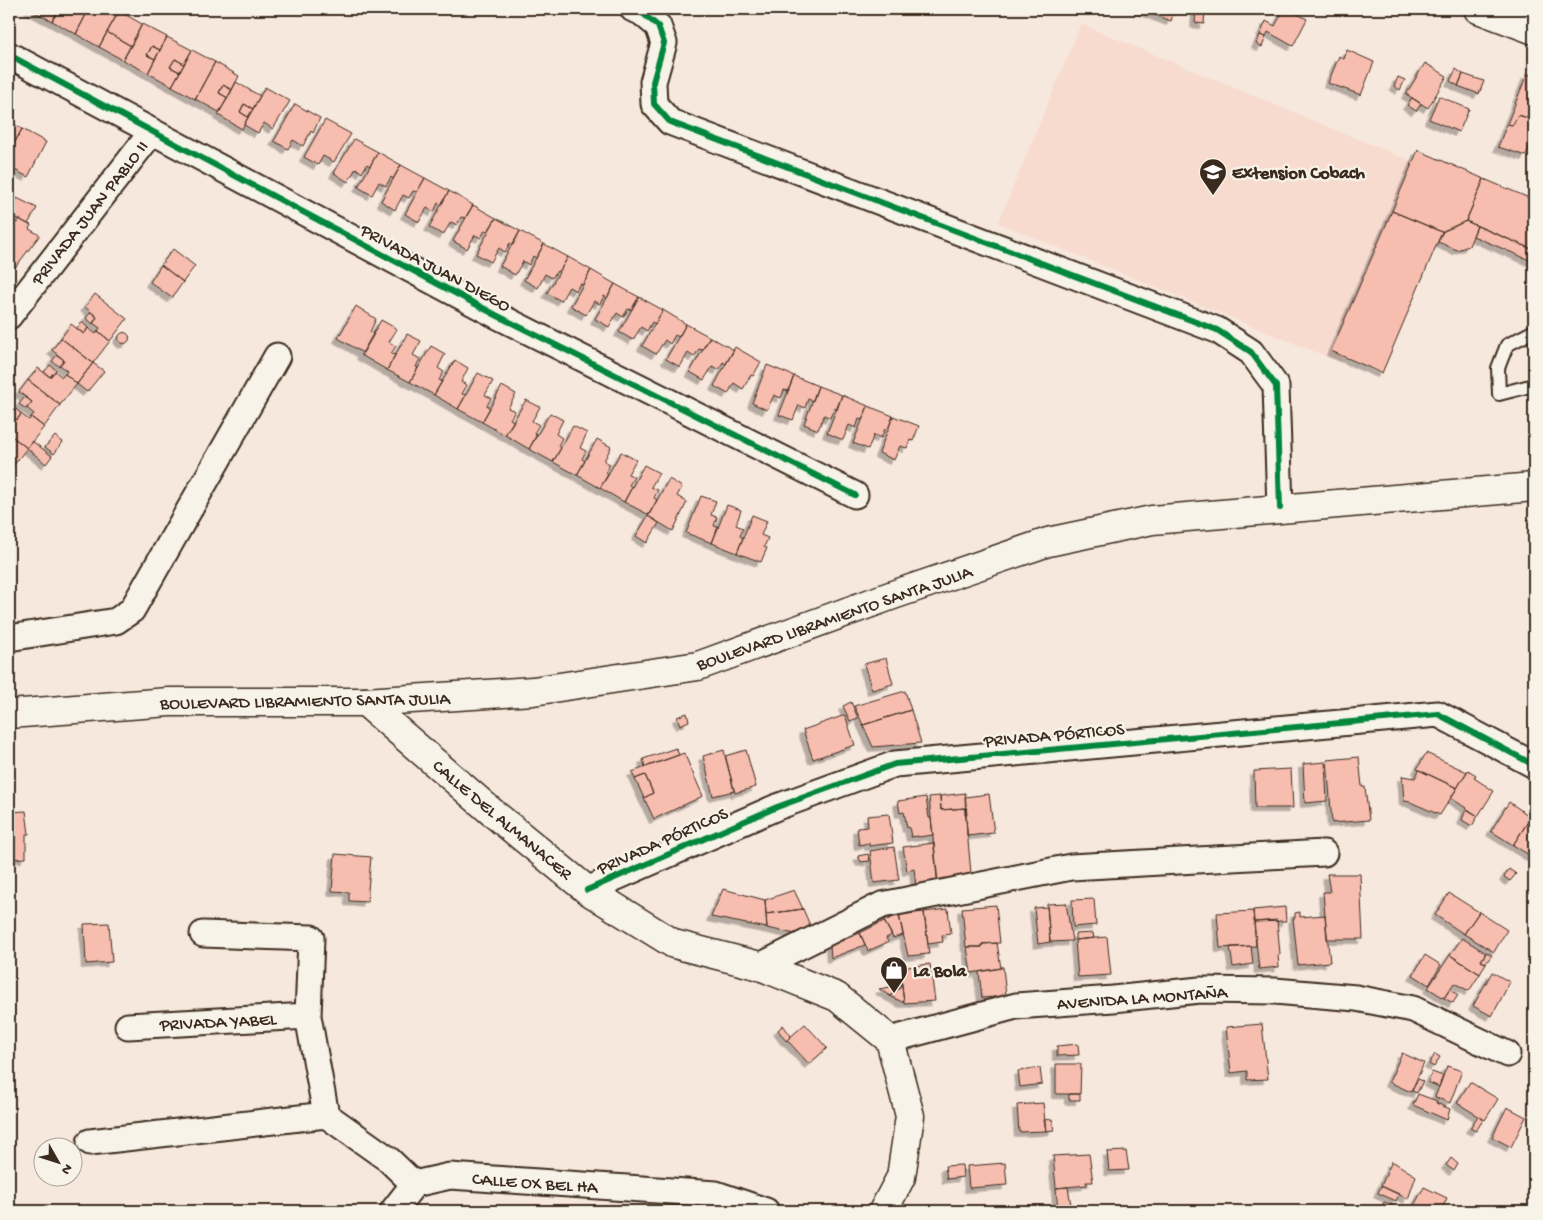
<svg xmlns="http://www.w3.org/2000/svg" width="1543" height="1220" font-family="'Gochi Hand',sans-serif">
<defs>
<filter id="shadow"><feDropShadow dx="-4.5" dy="4.5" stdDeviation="0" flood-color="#0004"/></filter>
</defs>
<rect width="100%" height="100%" fill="#f7e8dd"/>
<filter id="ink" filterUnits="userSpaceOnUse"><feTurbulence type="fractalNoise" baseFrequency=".02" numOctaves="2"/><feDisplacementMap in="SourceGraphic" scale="10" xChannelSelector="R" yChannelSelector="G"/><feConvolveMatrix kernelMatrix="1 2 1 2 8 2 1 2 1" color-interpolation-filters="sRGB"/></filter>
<g filter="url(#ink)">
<path fill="#f7dbcf" d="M 1081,24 L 1428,168 L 1340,362 L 998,223 Z"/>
<path fill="#f7bdaf" stroke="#3b2a1e" filter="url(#shadow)" d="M 29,9 L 59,9 L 52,21 Z
M 59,9 L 89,9 L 76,34 L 52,21 Z
M 89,9 L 115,9 L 119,11 L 99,47 L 76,34 Z
M 1139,9 L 1175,9 L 1171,21 Z
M 1196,9 L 1205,9 L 1204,24 L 1195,23 Z
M 1284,9 L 1288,9 L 1307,19 L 1293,46 L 1268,32 L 1266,37 L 1260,35 L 1266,21 L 1275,26 Z
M 119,11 L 142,24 L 131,46 L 107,32 Z
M 142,24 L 167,37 L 160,50 L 152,46 L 147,55 L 155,59 L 148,73 L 123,60 Z
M 107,32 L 131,46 L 123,60 L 99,47 Z
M 1260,35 L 1266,37 L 1262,47 L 1256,44 Z
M 167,37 L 192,50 L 184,64 L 175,59 L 170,67 L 180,72 L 172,86 L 148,73 Z
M 152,46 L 160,50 L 155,59 L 147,55 Z
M 192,50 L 215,62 L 195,99 L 172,86 Z
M 1347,50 L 1374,62 L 1361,95 L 1328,83 L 1339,56 L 1344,59 Z
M 175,59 L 184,64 L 180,72 L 170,67 Z
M 215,62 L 239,76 L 232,90 L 223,85 L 219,93 L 228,98 L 219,112 L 195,99 Z
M 1425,63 L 1447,76 L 1428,108 L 1406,94 Z
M 1456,69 L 1463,74 L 1458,86 L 1450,81 Z
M 1463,74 L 1484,81 L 1479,94 L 1458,86 Z
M 1527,74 L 1534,76 L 1534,120 L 1518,115 L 1513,125 L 1507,124 Z
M 1398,77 L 1405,80 L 1400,90 L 1394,86 Z
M 236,82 L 260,96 L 253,109 L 244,104 L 240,112 L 248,117 L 242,129 L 218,115 Z
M 223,85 L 232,90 L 228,98 L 219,93 Z
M 265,87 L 290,101 L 273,129 L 264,123 L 258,133 L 244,125 Z
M 1439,96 L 1469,109 L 1459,132 L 1429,119 Z
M 1412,98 L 1421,104 L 1416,111 L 1407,105 Z
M 244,104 L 253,109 L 248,117 L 240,112 Z
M 295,104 L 320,118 L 313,133 L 311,131 L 303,146 L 293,140 L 288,149 L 274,141 Z
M 1518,115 L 1534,120 L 1534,132 L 1526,156 L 1498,147 L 1507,124 L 1513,125 Z
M 325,120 L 351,134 L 334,162 L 323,156 L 318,165 L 304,157 Z
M 9,121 L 22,129 L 9,153 Z
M 22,129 L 46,142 L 28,177 L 9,167 L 9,153 Z
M 354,139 L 378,152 L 370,166 L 367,164 L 362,173 L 356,168 L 348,182 L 334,173 Z
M 1418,150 L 1484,179 L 1466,221 L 1442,232 L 1392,211 Z
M 378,152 L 401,165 L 393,179 L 391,177 L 386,186 L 379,182 L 372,195 L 358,187 Z
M 401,165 L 425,178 L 417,192 L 413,191 L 409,198 L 403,195 L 395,210 L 381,201 Z
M 425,178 L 449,191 L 441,205 L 438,203 L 434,212 L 427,208 L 419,222 L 405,214 Z
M 1484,179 L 1534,200 L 1534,250 L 1466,221 Z
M 449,191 L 473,205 L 465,218 L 461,217 L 457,225 L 451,222 L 443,235 L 429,227 Z
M 17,198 L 37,208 L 28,224 L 9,214 Z
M 473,205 L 496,218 L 488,231 L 485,230 L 481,238 L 475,235 L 467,249 L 453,241 Z
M 1392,211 L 1442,232 L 1382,373 L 1331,351 Z
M 9,218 L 17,223 L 19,219 L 28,224 L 31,225 L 29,229 L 40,235 L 14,269 L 9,266 Z
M 496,218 L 520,231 L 513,245 L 510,243 L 505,252 L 499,248 L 491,262 L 476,254 Z
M 1466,221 L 1477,226 L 1469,246 L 1457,250 L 1438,242 L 1443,231 Z
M 1477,226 L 1534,250 L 1534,262 L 1473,236 Z
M 520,231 L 544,244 L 536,258 L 533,256 L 529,265 L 523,261 L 515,275 L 500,266 Z
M 544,244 L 568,257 L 559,272 L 557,271 L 552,278 L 545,274 L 538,288 L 524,280 Z
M 173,249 L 195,266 L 183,282 L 161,265 Z
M 568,257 L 591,270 L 583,285 L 580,283 L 576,291 L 569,287 L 561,301 L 547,293 Z
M 161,265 L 183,282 L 172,298 L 150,282 Z
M 591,270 L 615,284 L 607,298 L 604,296 L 600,304 L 594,301 L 586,315 L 571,306 Z
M 615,284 L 639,297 L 631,310 L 628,309 L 623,317 L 617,313 L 609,327 L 595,319 Z
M 95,294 L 127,319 L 110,341 L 98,331 L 100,328 L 93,323 L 97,317 L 85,307 Z
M 639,297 L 663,310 L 655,324 L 652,322 L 647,331 L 641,327 L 633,340 L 619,332 Z
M 356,306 L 376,319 L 370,332 L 374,334 L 363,353 L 338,338 Z
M 663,310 L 686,324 L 679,337 L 675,335 L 670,344 L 665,340 L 656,354 L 642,346 Z
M 91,312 L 97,317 L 93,324 L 86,318 Z
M 381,320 L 397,329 L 389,342 L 396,346 L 391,354 L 395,355 L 387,370 L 361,355 Z
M 82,322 L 89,329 L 88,328 L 84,334 L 77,329 Z
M 71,324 L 84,334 L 88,328 L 96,334 L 98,331 L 110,341 L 93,363 L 61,338 Z
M 686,324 L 710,337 L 702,350 L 699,349 L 694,357 L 688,353 L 680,367 L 666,359 Z
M118.5 338a5.5 5.5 0 1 1 11 0a5.5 5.5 0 1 1-11 0Z
M 407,334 L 421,341 L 413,355 L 420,359 L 416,367 L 418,368 L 410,382 L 387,370 Z
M 710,337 L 734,350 L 726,364 L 723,362 L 719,370 L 712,367 L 704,380 L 690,372 Z
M 61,338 L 93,363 L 77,384 L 65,374 L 67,371 L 60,365 L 64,360 L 52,350 Z
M 431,346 L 445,354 L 438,368 L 444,372 L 439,380 L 442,381 L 434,395 L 410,382 Z
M 735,347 L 761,362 L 753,376 L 751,375 L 743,389 L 734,383 L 728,394 L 714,386 Z
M 57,355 L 64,360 L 59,366 L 52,361 Z
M 455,360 L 468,368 L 461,382 L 467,385 L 462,394 L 466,395 L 458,409 L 434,395 Z
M 93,363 L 104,371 L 87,392 L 77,384 Z
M 50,365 L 56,370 L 50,377 L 44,372 Z
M 767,365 L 794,376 L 788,391 L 784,390 L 781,398 L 774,395 L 767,410 L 752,403 Z
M 38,368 L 50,377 L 55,371 L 62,377 L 65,374 L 77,384 L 60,405 L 28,380 Z
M 478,373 L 493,381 L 485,395 L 491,398 L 487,406 L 490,408 L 482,422 L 458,409 Z
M 794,376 L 818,386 L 813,401 L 808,399 L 805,408 L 799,405 L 793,420 L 779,415 Z
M 28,380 L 60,405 L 44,427 L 31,417 L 34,414 L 27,408 L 32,402 L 19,392 Z
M 502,386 L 516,394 L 508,408 L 515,411 L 510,419 L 514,421 L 505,435 L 482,422 Z
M 818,386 L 842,395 L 837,410 L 834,408 L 830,418 L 824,415 L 818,430 L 804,424 Z
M 842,395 L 868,406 L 862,420 L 859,419 L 856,428 L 849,425 L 843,440 L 827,433 Z
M 25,397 L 32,402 L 26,409 L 19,404 Z
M 526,400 L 540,407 L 532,421 L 539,425 L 534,433 L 537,434 L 529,449 L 505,435 Z
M 868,406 L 893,416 L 888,430 L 885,429 L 881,438 L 874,435 L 868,449 L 853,443 Z
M 16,409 L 21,414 L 17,420 L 10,415 Z
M 550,413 L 563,420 L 556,434 L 562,438 L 558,446 L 561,448 L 553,462 L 529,449 Z
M 9,414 L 17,420 L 21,414 L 29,420 L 31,417 L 44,427 L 27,448 L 9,434 Z
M 893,416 L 919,426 L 913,441 L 910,440 L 907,448 L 900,446 L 894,460 L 879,453 Z
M 573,426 L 587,433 L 580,448 L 586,451 L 582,459 L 585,461 L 577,475 L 553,462 Z
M 9,434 L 27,448 L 10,470 L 9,468 Z
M 55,436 L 63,442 L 54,454 L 45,447 Z
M 597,439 L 611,447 L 604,461 L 610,464 L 606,472 L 609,474 L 600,488 L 577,475 Z
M 32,441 L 52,456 L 46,464 L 27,448 Z
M 621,452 L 636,460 L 628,474 L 634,477 L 629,485 L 632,487 L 624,502 L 600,488 Z
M 644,465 L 659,473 L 651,487 L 658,490 L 654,498 L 657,500 L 649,515 L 624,502 Z
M 669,479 L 682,487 L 677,496 L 687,502 L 673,531 L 648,516 Z
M 701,496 L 716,501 L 711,515 L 717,517 L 714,526 L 718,527 L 712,543 L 686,533 Z
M 727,505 L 741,510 L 736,525 L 743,528 L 740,536 L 743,538 L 737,553 L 712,543 Z
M 752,515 L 767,521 L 761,535 L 768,538 L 764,547 L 767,548 L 761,562 L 737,553 Z
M 648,516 L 659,523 L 647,543 L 636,536 Z
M 886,658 L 893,684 L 872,690 L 864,664 Z
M 905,691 L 911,710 L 863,725 L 854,706 Z
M 851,702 L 858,718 L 850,721 L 843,706 Z
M 911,710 L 921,743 L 873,747 L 863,725 Z
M 687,713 L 689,721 L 680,725 L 677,717 Z
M 845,715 L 855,745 L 813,759 L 803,730 Z
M 676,748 L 679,755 L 645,767 L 643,759 Z
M 724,750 L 734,791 L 713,796 L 703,756 Z
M 746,750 L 756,787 L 735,793 L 725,756 Z
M 684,753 L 703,796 L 654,819 L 644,798 L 653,793 L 645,775 L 635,779 L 632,772 Z
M 1426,753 L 1467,772 L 1457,788 L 1417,769 Z
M 1359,757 L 1362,787 L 1365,787 L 1369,820 L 1332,823 L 1327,760 Z
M 1325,762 L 1327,801 L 1305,803 L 1303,764 Z
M 1291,769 L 1293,808 L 1255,808 L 1254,771 Z
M 1419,770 L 1457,788 L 1440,815 L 1410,802 L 1404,801 L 1402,776 L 1415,778 Z
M 1468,770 L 1476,775 L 1474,778 L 1494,791 L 1478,816 L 1451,798 Z
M 645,775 L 653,793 L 644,798 L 635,779 Z
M 965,793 L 967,815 L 965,815 L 965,808 L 941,810 L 940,796 Z
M 989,794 L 994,833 L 967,836 L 965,797 Z
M 940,796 L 941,810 L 965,808 L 972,884 L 938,888 L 929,797 Z
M 926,797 L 929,818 L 931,818 L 933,835 L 918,837 L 918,836 L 911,837 L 909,827 L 907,828 L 904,812 L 900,813 L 898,801 Z
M 1509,802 L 1531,817 L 1513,845 L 1491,831 Z
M 1466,809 L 1478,816 L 1472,826 L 1462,820 Z
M 26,811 L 29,834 L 26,834 L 26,858 L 9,859 L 9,812 Z
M 889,814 L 893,843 L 869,846 L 869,843 L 859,845 L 857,828 L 868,827 L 867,816 Z
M 1531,817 L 1534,819 L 1534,858 L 1513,845 Z
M 934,843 L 938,883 L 916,886 L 914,869 L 907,871 L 903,847 Z
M 894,847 L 899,880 L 874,883 L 870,851 Z
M 335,854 L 371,857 L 367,902 L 349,901 L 349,892 L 332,891 Z
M 868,854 L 870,861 L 861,862 L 858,856 Z
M 1509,869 L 1516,874 L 1510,881 L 1504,877 Z
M 1327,874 L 1360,874 L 1363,939 L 1327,939 L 1323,892 L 1330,892 Z
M 723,889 L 765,900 L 767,928 L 711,917 Z
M 794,890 L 803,909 L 766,914 L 765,900 Z
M 1449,893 L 1479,912 L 1464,934 L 1435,915 Z
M 1094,899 L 1096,925 L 1073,927 L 1072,900 Z
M 1066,903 L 1072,941 L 1050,942 L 1047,904 Z
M 996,905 L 1000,943 L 982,944 L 982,947 L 966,947 L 962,908 Z
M 1047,907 L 1050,942 L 1038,944 L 1034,908 Z
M 1285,907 L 1286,921 L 1254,922 L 1253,910 Z
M 803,909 L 812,930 L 800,935 L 767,928 L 766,914 Z
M 948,909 L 951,934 L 942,935 L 943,942 L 928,944 L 924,912 Z
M 1253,911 L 1256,946 L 1220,948 L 1217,913 Z
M 924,912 L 929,954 L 908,956 L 899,915 Z
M 1300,912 L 1300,917 L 1325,915 L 1330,962 L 1298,965 L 1293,918 L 1295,918 L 1295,913 Z
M 1479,912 L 1507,930 L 1494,952 L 1464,934 Z
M 899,915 L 903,935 L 893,938 L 884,921 Z
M 1277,920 L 1280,954 L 1278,955 L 1279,967 L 1259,969 L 1254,922 Z
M 884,921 L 892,935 L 886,938 L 888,942 L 868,951 L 860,933 Z
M 109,923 L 112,962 L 86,964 L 84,924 Z
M 860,933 L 865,945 L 831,958 L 830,945 Z
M 1093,933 L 1094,938 L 1075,940 L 1075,934 Z
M 1107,937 L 1111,975 L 1078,977 L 1075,940 Z
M 1462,938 L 1486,953 L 1481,961 L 1486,963 L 1480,974 L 1450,955 Z
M 997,943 L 1001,968 L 971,973 L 967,947 L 982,947 L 982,944 Z
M 1251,946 L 1253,964 L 1233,967 L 1230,947 Z
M 1486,952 L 1492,955 L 1486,963 L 1481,961 Z
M 1425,955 L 1441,965 L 1429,985 L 1413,975 Z
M 1450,955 L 1480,974 L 1469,991 L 1454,983 L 1444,998 L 1428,988 Z
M 930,964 L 935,1001 L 904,1003 L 900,968 Z
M 1001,967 L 1003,967 L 1006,996 L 982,998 L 979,972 L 1001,968 Z
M 899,972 L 900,972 L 902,986 L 890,996 L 879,989 L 901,985 Z
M 1492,972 L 1510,982 L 1492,1016 L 1473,1006 Z
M 902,986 L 904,1003 L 890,996 Z
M 1450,989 L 1458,995 L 1453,1003 L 1444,998 Z
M 805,1024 L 827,1048 L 809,1064 L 787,1040 Z
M 1262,1024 L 1268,1079 L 1247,1080 L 1247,1071 L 1231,1073 L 1226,1027 Z
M 783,1025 L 791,1036 L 786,1041 L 778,1030 Z
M 1078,1044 L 1079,1055 L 1057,1056 L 1057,1046 Z
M 1402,1053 L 1424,1063 L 1411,1092 L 1389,1082 Z
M 1435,1054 L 1440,1057 L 1434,1067 L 1429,1064 Z
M 1056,1064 L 1081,1064 L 1080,1094 L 1056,1094 Z
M 1447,1066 L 1462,1071 L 1450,1103 L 1435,1097 Z
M 1040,1068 L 1042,1084 L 1020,1087 L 1018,1071 Z
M 1432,1072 L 1443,1076 L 1439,1087 L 1428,1082 Z
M 1418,1079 L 1423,1081 L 1417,1093 L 1412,1091 Z
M 1470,1082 L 1498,1099 L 1485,1120 L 1457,1103 Z
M 1069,1094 L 1080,1094 L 1080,1100 L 1069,1100 Z
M 1418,1094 L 1437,1101 L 1436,1103 L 1450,1109 L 1447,1120 L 1413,1105 Z
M 1043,1103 L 1046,1131 L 1019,1132 L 1017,1105 Z
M 1507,1107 L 1526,1117 L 1511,1147 L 1492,1137 Z
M 1478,1116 L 1483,1120 L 1476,1131 L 1470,1128 Z
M 1052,1119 L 1054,1130 L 1046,1131 L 1044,1120 Z
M 1126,1151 L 1129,1170 L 1109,1171 L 1107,1152 Z
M 1089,1154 L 1093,1182 L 1086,1182 L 1087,1185 L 1056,1188 L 1053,1156 Z
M 1451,1158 L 1458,1164 L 1454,1171 L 1446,1165 Z
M 1392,1161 L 1416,1176 L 1408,1199 L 1381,1186 Z
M 1005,1163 L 1007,1185 L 969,1188 L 967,1166 Z
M 962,1165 L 963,1177 L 947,1179 L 945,1166 Z
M 1381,1186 L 1399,1194 L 1396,1201 L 1378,1193 Z
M 1068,1187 L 1072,1211 L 1058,1211 L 1056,1188 Z
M 1424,1187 L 1447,1198 L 1441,1211 L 1411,1211 Z
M 1384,1202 L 1398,1208 L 1397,1211 L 1379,1211 Z"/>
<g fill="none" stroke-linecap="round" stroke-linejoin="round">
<g stroke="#3b2a1e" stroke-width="16">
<path id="service" d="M 1534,331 L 1507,345 L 1498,368 L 1499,394 L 1534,385"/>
</g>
<g stroke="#3b2a1e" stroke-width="29">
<path id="minor" d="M 633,9 L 641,12 L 658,26 L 664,43 L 653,82 L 654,104 L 670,122 L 1217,330 L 1251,352 L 1276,386 L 1280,508
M 9,55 L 496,315 L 855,495
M 9,316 L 152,132
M 9,638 L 116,621 L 132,610 L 277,356
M 587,890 L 777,807 L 895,764 L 1438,714 L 1534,765
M 203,934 L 311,938 L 308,1016 L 326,1115 L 388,1159 L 414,1184 L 450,1176 L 716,1194 L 766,1211
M 760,966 L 882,905 L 1071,867 L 1324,853
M 128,1026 L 308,1016
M 890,1040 L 1016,1006 L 1113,999 L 1200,990 L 1275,991 L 1356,998 L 1413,1009 L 1507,1054
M 90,1142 L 326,1115
M 393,1211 L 414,1184"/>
</g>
<g stroke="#3b2a1e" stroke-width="31">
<path id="tertiary" d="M 1478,9 L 1534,30"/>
</g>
<g stroke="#3b2a1e" stroke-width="31">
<path id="secondary" d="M 365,702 L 493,813 L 587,890 L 674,944 L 760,966 L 837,997 L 890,1040 L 910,1116 L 901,1177 L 883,1211"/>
</g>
<g stroke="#3b2a1e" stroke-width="31">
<path id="primary" d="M 9,714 L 169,702 L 365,702 L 533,691 L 698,666 L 893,595 L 1048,542 L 1152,520 L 1534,487"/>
</g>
<use href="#service" stroke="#f7f3e8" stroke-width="12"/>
<use href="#minor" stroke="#f7f3e8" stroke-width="25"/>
<use href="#tertiary" stroke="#f7f3e8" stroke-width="28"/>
<use href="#secondary" stroke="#f7f3e8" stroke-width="28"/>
<use href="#primary" stroke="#f7f3e8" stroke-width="28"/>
<g stroke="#f7f3e8" stroke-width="9">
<path id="cycleway" d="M 633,9 L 641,12 L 658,26 L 664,43 L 653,82 L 654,104 L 670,122 L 1217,330 L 1251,352 L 1276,386 L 1280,508
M 9,55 L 496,315 L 855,495
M 587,890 L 777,807 L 895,764 L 1438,714 L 1534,765"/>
</g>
<use href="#cycleway" stroke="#00873e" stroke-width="6"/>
</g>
</g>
<defs>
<g id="school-pin" transform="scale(1.4375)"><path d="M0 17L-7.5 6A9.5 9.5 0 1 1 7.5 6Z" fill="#3b2a1e" stroke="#f7f3e8"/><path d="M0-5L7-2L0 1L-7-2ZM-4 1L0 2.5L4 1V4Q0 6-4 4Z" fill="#fff"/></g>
<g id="shop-pin" transform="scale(1.4375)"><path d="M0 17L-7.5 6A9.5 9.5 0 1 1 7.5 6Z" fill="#3b2a1e" stroke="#f7f3e8"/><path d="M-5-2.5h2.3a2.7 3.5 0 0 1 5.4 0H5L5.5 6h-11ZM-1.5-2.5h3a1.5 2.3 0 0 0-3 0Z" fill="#fff"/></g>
</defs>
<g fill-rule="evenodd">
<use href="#school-pin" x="1213" y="172"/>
<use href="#shop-pin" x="894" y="970"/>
</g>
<g text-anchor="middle" stroke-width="4.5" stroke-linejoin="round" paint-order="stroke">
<g font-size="18" font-weight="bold" fill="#3b2a1e" stroke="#f7f3e8" text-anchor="start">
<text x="1232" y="178">Extension Cobach</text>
<text x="913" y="976">La Bola</text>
</g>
<g font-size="18" fill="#3b2a1e" stroke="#f7f3e8">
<text transform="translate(89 212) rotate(-52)" y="6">PRIVADA JUAN PABLO II</text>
<text transform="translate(436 267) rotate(28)" y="6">PRIVADA JUAN DIEGO</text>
<text transform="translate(834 617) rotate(-19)" y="6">BOULEVARD LIBRAMIENTO SANTA JULIA</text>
<text transform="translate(305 700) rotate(-1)" y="6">BOULEVARD LIBRAMIENTO SANTA JULIA</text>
<text transform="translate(1054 734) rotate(-5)" y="6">PRIVADA PÓRTICOS</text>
<text transform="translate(503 819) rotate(40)" y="6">CALLE DEL ALMANACER</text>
<text transform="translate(662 840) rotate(-24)" y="6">PRIVADA PÓRTICOS</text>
<text transform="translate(1142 997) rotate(-4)" y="6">AVENIDA LA MONTAÑA</text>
<text transform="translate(218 1021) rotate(-3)" y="6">PRIVADA YABEL</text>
<text transform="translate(535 1182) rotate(4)" y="6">CALLE OX BEL HA</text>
</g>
</g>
<rect width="1543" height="1220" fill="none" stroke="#f7f3e8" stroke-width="30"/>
<rect x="15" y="15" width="1513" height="1190" fill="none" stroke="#3b2a1e" stroke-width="2" filter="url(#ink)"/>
<g transform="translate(58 1162) rotate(129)"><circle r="24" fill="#f7f3e8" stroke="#aca397"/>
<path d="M0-4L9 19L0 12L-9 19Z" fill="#3b2a1e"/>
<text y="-8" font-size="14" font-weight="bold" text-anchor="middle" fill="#3b2a1e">N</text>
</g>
</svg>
